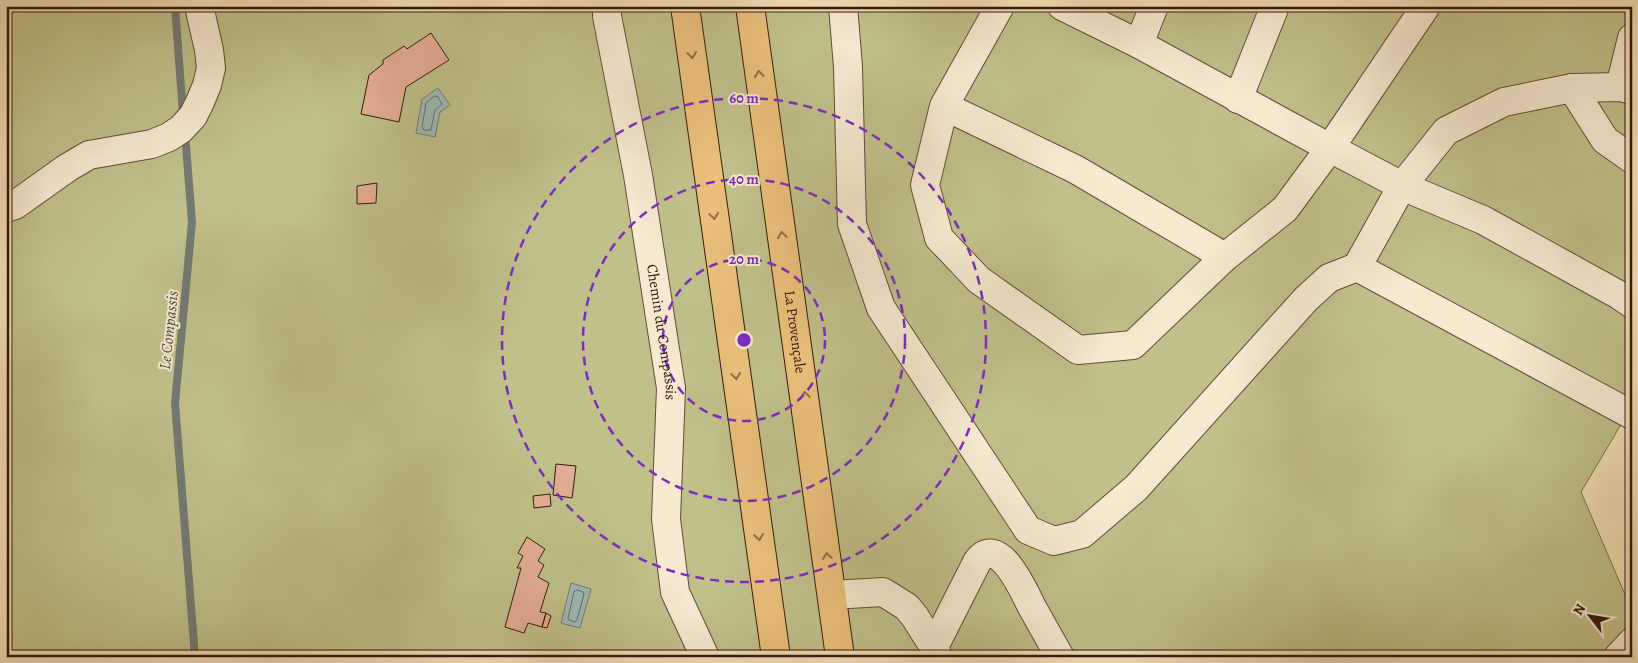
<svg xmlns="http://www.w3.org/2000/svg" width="1638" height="663" font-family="Alegreya,serif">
<rect width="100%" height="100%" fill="#f3dfb8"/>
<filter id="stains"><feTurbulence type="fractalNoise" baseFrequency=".004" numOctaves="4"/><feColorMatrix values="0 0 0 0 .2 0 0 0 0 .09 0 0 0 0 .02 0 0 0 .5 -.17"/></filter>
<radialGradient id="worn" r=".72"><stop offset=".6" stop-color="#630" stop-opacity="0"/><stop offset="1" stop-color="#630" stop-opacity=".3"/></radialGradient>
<path fill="#c1c08b" stroke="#7a6c4c" d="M 6,6 L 1632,6 L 1632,406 L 1581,492 L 1632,611 L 1632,657 L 6,657 Z"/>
<path fill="#9ebbb7" stroke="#747a73" d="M 438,88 L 450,105 L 440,112 L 435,137 L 416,133 L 422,99 Z
M 571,583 L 591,589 L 580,628 L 561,623 Z"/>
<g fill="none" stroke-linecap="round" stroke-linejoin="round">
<path stroke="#696a62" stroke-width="1" d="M 435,96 L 438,97 L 442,104 L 435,110 L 431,130 L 424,130 L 422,127 L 426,103 Z
M 577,590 L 583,592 L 584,594 L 577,620 L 575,622 L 569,620 L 568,618 L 574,592 Z"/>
<path stroke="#747a73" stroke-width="8" d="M 175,6 L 183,114
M 185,133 L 192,222 L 175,403 L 195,657"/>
</g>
<path fill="#e4ae95" stroke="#34190c" d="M 431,33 L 449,60 L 406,87 L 399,122 L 361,114 L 369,75 L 383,64 L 383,60 L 404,46 L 407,49 Z
M 377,183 L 376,203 L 357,204 L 357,186 Z
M 556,464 L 576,466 L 572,498 L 553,495 Z
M 550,494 L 551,506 L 534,508 L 533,496 Z
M 527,537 L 545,549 L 538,561 L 544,565 L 538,577 L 549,583 L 540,612 L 546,613 L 542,627 L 528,623 L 524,633 L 505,627 L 521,568 L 517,568 L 523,556 L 518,553 Z
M 546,613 L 551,616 L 547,628 L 542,627 Z"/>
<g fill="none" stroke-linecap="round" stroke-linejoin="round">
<g stroke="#644a37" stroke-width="30">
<g id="minor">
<path id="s1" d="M 607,6 L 607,16 L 638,175 L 671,388 L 666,519 L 675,592 L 705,657"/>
<path d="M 843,6 L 848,67 L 852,224 L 881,308 L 1028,530 L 1054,541 L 1082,534 L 1136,488 L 1306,299 L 1329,278 L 1357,267 L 1632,415"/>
<path d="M 1062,6 L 1139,44 L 1154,6"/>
<path d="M 1139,44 L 1330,148 L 1426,6"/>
<path d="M 1620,87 L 1632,38"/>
<path d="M 1572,88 L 1620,87 L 1632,90"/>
<path d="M 1238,99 L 1275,6"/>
<path d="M 944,106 L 1075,169 L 1225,257 L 1133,345 L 1078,350 L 979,280 L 939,238 L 925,185 L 944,106 L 1000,6"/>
<path d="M 6,208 L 15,205 L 67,168 L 89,155 L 152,144 L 169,137 L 181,129 L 193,116 L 200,102 L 207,85 L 211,68 L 209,50 L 199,6"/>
<path d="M 1225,257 L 1285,209 L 1330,148 L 1402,186 L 1446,131 L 1504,102 L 1572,88 L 1605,140 L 1632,159"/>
<path d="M 1357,267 L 1402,186 L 1483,220 L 1619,295 L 1632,304"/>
<path d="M 832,595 L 883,592 L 907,607 L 915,617 L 934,647"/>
<path d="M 938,657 L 934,647 L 977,562 C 999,531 1025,594 1033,609 C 1042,625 1051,641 1060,657"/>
<path d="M 1618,657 L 1632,642"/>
</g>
</g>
<g stroke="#34190c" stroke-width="30">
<g id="highway">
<path d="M 685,6 L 776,657"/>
<path id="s2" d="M 750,6 L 840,657"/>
</g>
</g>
<use href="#minor" stroke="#f7ead1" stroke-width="28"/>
<use href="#highway" stroke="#eac07c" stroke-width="28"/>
</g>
<defs><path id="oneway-chevron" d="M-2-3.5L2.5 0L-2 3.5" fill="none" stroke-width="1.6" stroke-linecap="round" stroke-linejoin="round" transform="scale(1.25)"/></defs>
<g stroke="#8f6c44">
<use href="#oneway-chevron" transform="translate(692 55) rotate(82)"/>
<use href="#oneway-chevron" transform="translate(759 74) rotate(-98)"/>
<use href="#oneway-chevron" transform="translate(714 216) rotate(82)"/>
<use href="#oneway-chevron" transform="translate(782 235) rotate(-98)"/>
<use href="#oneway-chevron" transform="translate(736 376) rotate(82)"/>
<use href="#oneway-chevron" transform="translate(805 395) rotate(-98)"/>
<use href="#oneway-chevron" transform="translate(759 537) rotate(82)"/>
<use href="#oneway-chevron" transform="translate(827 556) rotate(-97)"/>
</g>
<g fill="none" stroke="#7b2cbf" stroke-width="2.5" stroke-dasharray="9 6">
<circle cx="744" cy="340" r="81"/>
<circle cx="744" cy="340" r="161"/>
<circle cx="744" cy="340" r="242"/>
</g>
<g text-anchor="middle" stroke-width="4" stroke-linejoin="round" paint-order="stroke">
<g font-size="15" fill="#34190c" stroke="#f7ead1">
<text dy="5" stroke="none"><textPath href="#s2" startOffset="329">La Provençale</textPath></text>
<text dy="5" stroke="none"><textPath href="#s1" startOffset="331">Chemin du Compassis</textPath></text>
</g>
<g font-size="16" font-style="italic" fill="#544a3f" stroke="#f7ead1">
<text transform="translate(168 330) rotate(-84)" y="6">Le Compassis</text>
</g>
</g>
<circle cx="744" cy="340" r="8" fill="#7b2cbf" stroke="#f7ead1" stroke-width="2.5"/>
<g font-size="15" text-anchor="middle" font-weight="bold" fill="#7b2cbf" stroke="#f7ead1" stroke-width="4" stroke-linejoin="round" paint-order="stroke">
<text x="744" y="103">60 m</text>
<text x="744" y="184">40 m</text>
<text x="744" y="264">20 m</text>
</g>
<rect width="1638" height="663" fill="none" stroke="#f3dfb8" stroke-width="25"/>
<rect x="8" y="8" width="1623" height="648" fill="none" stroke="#34190c" stroke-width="2.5"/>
<rect x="12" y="12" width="1613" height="638" fill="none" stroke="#34190c"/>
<g transform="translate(1590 616) rotate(301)" stroke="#f7ead1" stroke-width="4" paint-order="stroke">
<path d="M0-4L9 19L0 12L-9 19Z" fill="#34190c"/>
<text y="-8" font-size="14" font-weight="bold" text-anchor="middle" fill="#34190c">N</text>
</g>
<rect width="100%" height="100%" filter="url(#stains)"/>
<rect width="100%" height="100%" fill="url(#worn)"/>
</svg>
